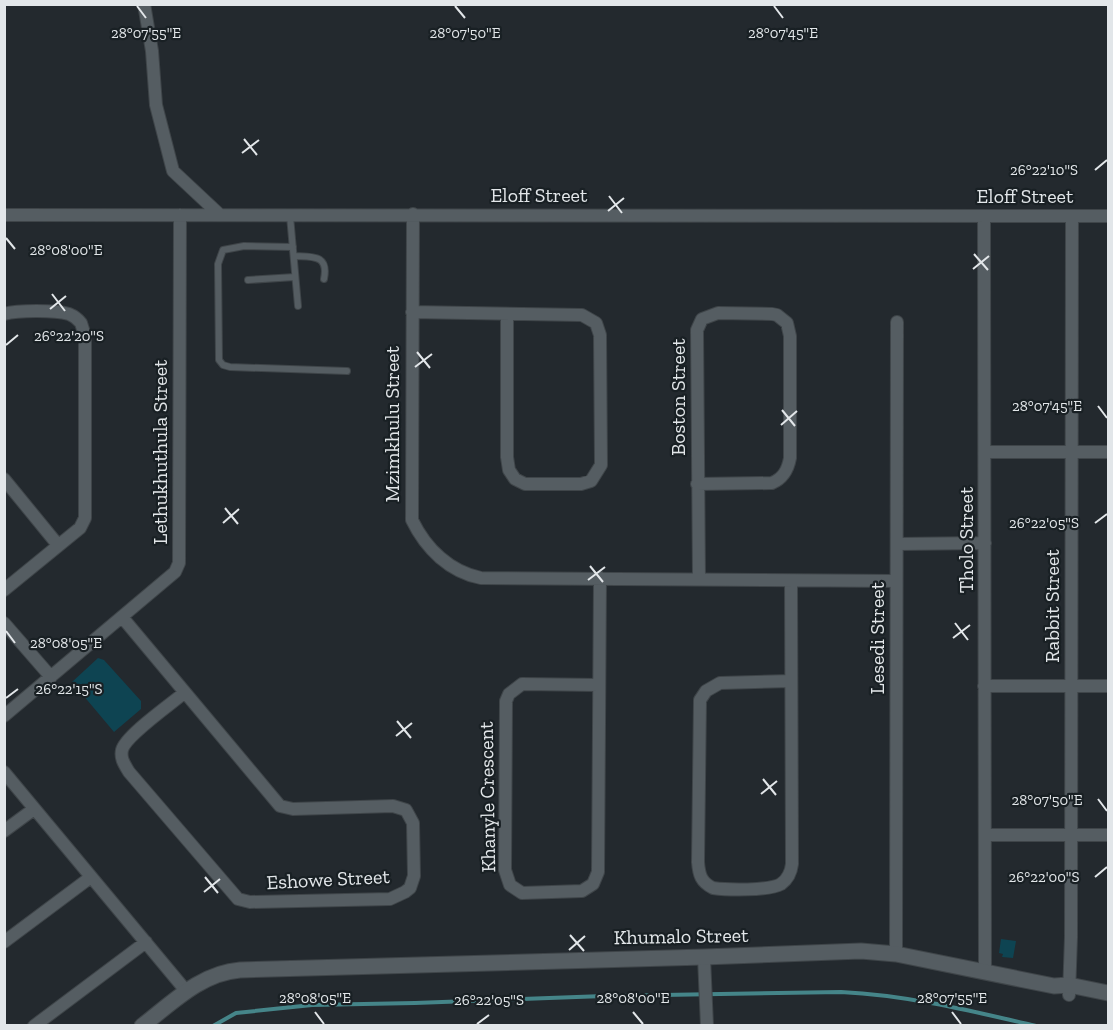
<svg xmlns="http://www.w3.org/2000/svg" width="1113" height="1030" font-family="'Zilla Slab',serif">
<rect width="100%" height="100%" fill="#23292e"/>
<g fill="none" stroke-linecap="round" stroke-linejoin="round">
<path stroke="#458589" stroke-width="4" d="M 213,1026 L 236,1013 L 312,1005 L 415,1003 L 604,996 L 841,992 C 907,995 972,1011 1036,1026"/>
</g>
<path fill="#0e4452" d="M 98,658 L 104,660 L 141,701 L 141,709 L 114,732 L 72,682 Z
M 1001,939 L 1016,941 L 1013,958 L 1002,957 L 1003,954 L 999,953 Z"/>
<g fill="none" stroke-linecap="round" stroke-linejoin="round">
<g stroke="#3f4549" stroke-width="8">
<path id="service" d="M 290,216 L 298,306
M 293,247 L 244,246 L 223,250 L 218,264 L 219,360 L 223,365 L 230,367 L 347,371
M 294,256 C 312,257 329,254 324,279
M 248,280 L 295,277"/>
</g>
<g stroke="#3f4549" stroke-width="14">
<path id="minor" d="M 144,4 L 152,51 L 156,105 L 173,171 L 220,215
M 413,214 L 412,520 C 426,549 450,572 481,578 L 896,581
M 4,215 L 1108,216
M 984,216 L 985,973
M 412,312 L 582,315 L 596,323 L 600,335 L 601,465 L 591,481 L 581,484 L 525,484 L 515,479 L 509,470 L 507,457 L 507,314
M 4,314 C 18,310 55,310 69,314 C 74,316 78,319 81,323 L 85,336 L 85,518 L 80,528 L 4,590
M 985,452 L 1108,452
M 4,479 L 58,545
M 697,484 L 772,483 C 784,478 788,469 790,458 L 790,336 L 787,323 L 777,315 L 772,314 L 718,313 L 702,319 L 697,330 L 699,580
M 897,544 L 985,543
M 791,581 L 792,864 C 791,873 788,879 781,884 C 769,891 727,890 713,888 C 701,882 699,875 698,862 L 700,700 L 706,691 L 720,683 L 791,681
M 122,617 L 280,806 L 293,809 L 393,806 L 406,810 L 413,823 L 414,876 L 410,888 L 405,892 L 390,899 L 250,902 L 238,899 L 129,772 C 125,765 120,759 122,750 C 125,736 171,704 184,693
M 4,623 L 51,677
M 599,685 L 522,684 L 509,694 L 506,701 L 505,870 L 510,885 L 522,893 L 582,891 L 593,884 L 598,872 L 600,578
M 984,686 L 1108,686
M 4,716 L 175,572 L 179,563 L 180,215
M 4,772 L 187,992
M 4,831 L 34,809
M 986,835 L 1108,835
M 4,942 L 91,877
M 896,954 L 897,322
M 704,957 L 707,1026
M 1069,995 L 1071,937 L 1072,216
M 34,1026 L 146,942"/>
</g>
<g stroke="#3f4549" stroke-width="17">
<path id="tertiary" d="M 142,1026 C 172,1003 201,973 240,970 L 704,957 L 861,951 L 896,954 L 1054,986 L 1069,985 L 1108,993"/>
</g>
<use href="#service" stroke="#555d62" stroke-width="6"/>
<use href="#minor" stroke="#555d62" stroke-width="12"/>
<use href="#tertiary" stroke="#555d62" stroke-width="15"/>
</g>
<path fill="none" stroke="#e2e6e9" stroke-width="2" d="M 137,6 L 146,18M 455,6 L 465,18M 774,6 L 783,18M 244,139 L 257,155M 242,153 L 259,140M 1095,170 L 1107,160M 609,196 L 622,213M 608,211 L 624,198M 6,238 L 15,249M 974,254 L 988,270M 973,269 L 989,256M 52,294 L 65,311M 50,309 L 66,296M 6,345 L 18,335M 417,352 L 430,368M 415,367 L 432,354M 1098,406 L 1107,418M 782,410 L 795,426M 781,425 L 797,411M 225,508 L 238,524M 223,523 L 239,509M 1095,523 L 1107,514M 590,566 L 603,582M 588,580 L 605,567M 955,623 L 968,640M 6,631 L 15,643M 953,638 L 970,625M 6,698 L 18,689M 397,721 L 411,738M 396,736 L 412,723M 763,779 L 776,795M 761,794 L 777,781M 1098,799 L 1107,811M 205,877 L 218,893M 1095,877 L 1107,867M 204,892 L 220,879M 570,935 L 584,951M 569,950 L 585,936M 315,1012 L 324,1024M 633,1012 L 643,1024M 952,1012 L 961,1024M 477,1024 L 489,1015"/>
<g text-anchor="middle" stroke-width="4.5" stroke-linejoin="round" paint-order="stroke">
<g font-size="20" fill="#e2e6e9" stroke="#192024">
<text x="539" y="202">Eloff Street</text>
<text x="1025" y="203">Eloff Street</text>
<text transform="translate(678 397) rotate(-90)" y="7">Boston Street</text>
<text transform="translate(392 424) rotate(-90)" y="7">Mzimkhulu Street</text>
<text transform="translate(160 452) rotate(-90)" y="7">Lethukhuthula Street</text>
<text transform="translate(966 540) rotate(-90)" y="7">Tholo Street</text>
<text transform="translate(1052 606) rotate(-90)" y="7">Rabbit Street</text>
<text transform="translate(877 638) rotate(-90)" y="7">Lesedi Street</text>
<text transform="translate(487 797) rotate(-91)" y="7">Khanyle Crescent</text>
<text transform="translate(328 879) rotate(-3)" y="7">Eshowe Street</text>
<text transform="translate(681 936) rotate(-1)" y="7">Khumalo Street</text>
</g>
</g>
<g font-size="15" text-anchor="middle" fill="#e2e6e9" stroke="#192024" stroke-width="4.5" stroke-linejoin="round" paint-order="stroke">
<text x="465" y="38">28°07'50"E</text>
<text x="783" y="38">28°07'45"E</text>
<text x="146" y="38">28°07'55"E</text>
<text x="1044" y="175">26°22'10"S</text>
<text x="66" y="255">28°08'00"E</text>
<text x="69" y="341">26°22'20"S</text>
<text x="1047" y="411">28°07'45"E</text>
<text x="1044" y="528">26°22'05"S</text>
<text x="66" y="648">28°08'05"E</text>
<text x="69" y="694">26°22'15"S</text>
<text x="1047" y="805">28°07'50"E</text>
<text x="1044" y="882">26°22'00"S</text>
<text x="315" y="1003">28°08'05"E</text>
<text x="633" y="1003">28°08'00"E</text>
<text x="952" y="1003">28°07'55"E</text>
<text x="489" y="1005">26°22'05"S</text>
</g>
<rect width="1113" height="1030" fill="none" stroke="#e2e6e9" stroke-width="12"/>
</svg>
